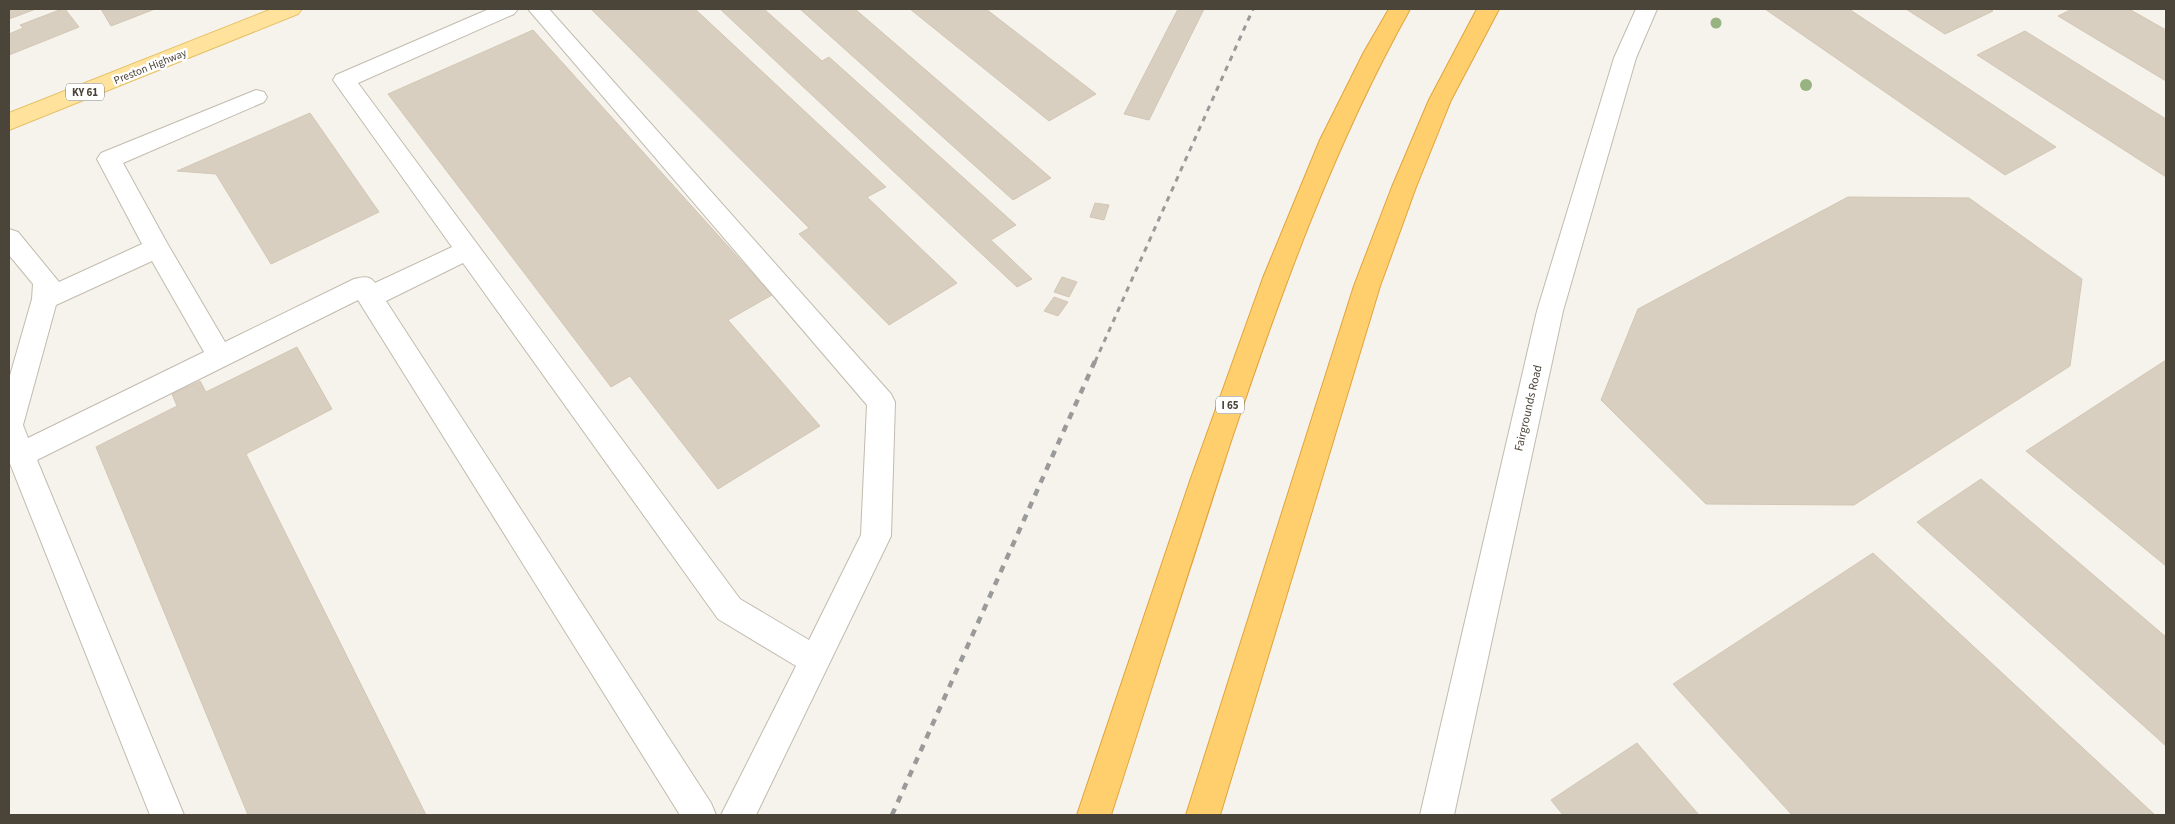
<svg xmlns="http://www.w3.org/2000/svg" width="2175" height="824" font-family="'Source Sans 3',sans-serif">
<rect width="100%" height="100%" fill="#f6f3ec"/>
<path fill="#d8cfc1" stroke="#d3c7b4" d="M 9,9 L 36,9 L 9,19 Z
M 62,9 L 65,9 L 79,27 L 9,55 L 9,34 L 23,28 L 20,25 Z
M 101,9 L 155,9 L 111,26 Z
M 591,9 L 695,9 L 886,187 L 867,197 L 957,283 L 889,325 L 799,234 L 809,228 Z
M 720,9 L 764,9 L 822,61 L 829,57 L 1016,225 L 991,240 L 1032,279 L 1017,287 Z
M 800,9 L 855,9 L 1051,178 L 1013,200 Z
M 910,9 L 986,9 L 1096,94 L 1049,121 Z
M 1178,9 L 1204,9 L 1149,120 L 1124,114 Z
M 1765,9 L 1849,9 L 2056,147 L 2005,175 Z
M 1906,9 L 1989,9 L 1993,11 L 1945,34 Z
M 2072,9 L 2129,9 L 2166,30 L 2166,81 L 2058,16 Z
M 533,30 L 772,295 L 728,320 L 820,426 L 718,489 L 630,376 L 611,387 L 388,94 Z
M 2025,31 L 2166,119 L 2166,177 L 1977,55 Z
M 310,113 L 379,212 L 271,264 L 216,174 L 177,171 Z
M 1848,197 L 1969,198 L 2082,279 L 2070,366 L 1854,505 L 1706,504 L 1601,400 L 1638,309 Z
M 1095,203 L 1109,205 L 1104,220 L 1090,217 Z
M 1062,277 L 1077,282 L 1069,297 L 1054,292 Z
M 1054,297 L 1068,302 L 1058,316 L 1044,311 Z
M 297,347 L 332,409 L 246,454 L 426,815 L 248,815 L 96,447 L 177,406 L 172,394 L 200,381 L 206,392 Z
M 2166,360 L 2166,566 L 2026,451 Z
M 1981,479 L 2166,637 L 2166,746 L 1917,522 Z
M 1873,553 L 2155,815 L 1792,815 L 1673,684 Z
M 1637,743 L 1699,815 L 1563,815 L 1551,800 Z"/>
<g fill="none" stroke-linecap="round" stroke-linejoin="round">
<g stroke="#c2bbae" stroke-width="2">
<path id="minor" d="M 489,9 L 518,9 L 514,14 L 358,83 L 740,599 L 809,640 L 861,535 L 867,405 L 528,9 L 549,9 L 891,394 L 895,402 L 891,536 L 756,815 L 721,815 L 796,666 L 718,619 L 463,263 L 386,301 L 711,803 L 716,815 L 680,815 L 358,300 L 37,460 L 184,815 L 150,815 L 9,461 L 9,379 L 32,299 L 33,284 L 9,255 L 9,229 L 18,232 L 59,282 L 142,244 L 97,159 L 101,153 L 256,90 L 264,92 L 267,97 L 264,102 L 123,163 L 167,243 L 225,342 L 354,279 C 362,277 370,275 375,283 L 452,247 L 333,80 L 336,75 ZM 152,261 L 204,352 L 28,438 L 23,425 L 56,305 Z
M 1636,9 L 1657,9 L 1636,58 L 1563,311 L 1454,815 L 1420,815 L 1537,311 L 1614,58 Z"/>
</g>
<g stroke="#e6c16a" stroke-width="2">
<path id="major" d="M 272,9 L 302,9 L 298,14 L 9,130 L 9,113 Z"/>
</g>
<g stroke="#e0a43c" stroke-width="2">
<path id="highway" d="M 1389,9 L 1410,9 C 1333,147 1280,295 1230,444 C 1189,568 1151,691 1111,815 L 1077,815 L 1190,481 L 1263,278 L 1320,140 L 1364,52 Z
M 1477,9 L 1499,9 L 1451,100 L 1416,187 L 1380,286 L 1220,815 L 1186,815 L 1354,286 L 1392,187 L 1429,100 Z"/>
</g>
<use href="#minor" fill="#fff" fill-rule="evenodd"/>
<use href="#major" fill="#ffe39c" fill-rule="evenodd"/>
<use href="#highway" fill="#ffcf6e" fill-rule="evenodd"/>
<path stroke="#9a9a9a" stroke-width="3" stroke-dasharray="5.5 5.5" stroke-linecap="butt" d="M 1095,362 L 1253,9"/>
<path stroke="#9a9a9a" stroke-width="4.5" stroke-dasharray="7 7" stroke-linecap="butt" d="M 892,815 L 1095,361"/>
</g>
<g fill="#97b381">
<circle cx="1716" cy="23" r="5.5"/>
<circle cx="1806" cy="85" r="6"/>
</g>
<g text-anchor="middle" stroke-width="5" stroke-linejoin="round" paint-order="stroke">
<g font-size="11" fill="#4b4439" stroke="#fff">
<text transform="translate(150 66) rotate(-22)" y="4">Preston Highway</text>
</g>
<g fill="#fff" stroke="#817c74" stroke-width="1">
<rect x="66" y="83.5" width="38" height="17" rx="4"/>
<rect x="1216" y="396.5" width="28" height="17" rx="4"/>
</g>
<g font-size="11" font-weight="bold" fill="#4b4439">
<text x="85" y="96">KY 61</text>
<text x="1230" y="409">I 65</text>
</g>
<g font-size="12" fill="#4b4439" stroke="#fff">
<text transform="translate(1528 408) rotate(-77)" y="4">Fairgrounds Road</text>
</g>
</g>
<rect width="2175" height="824" fill="none" stroke="#4b4439" stroke-width="20"/>
</svg>
